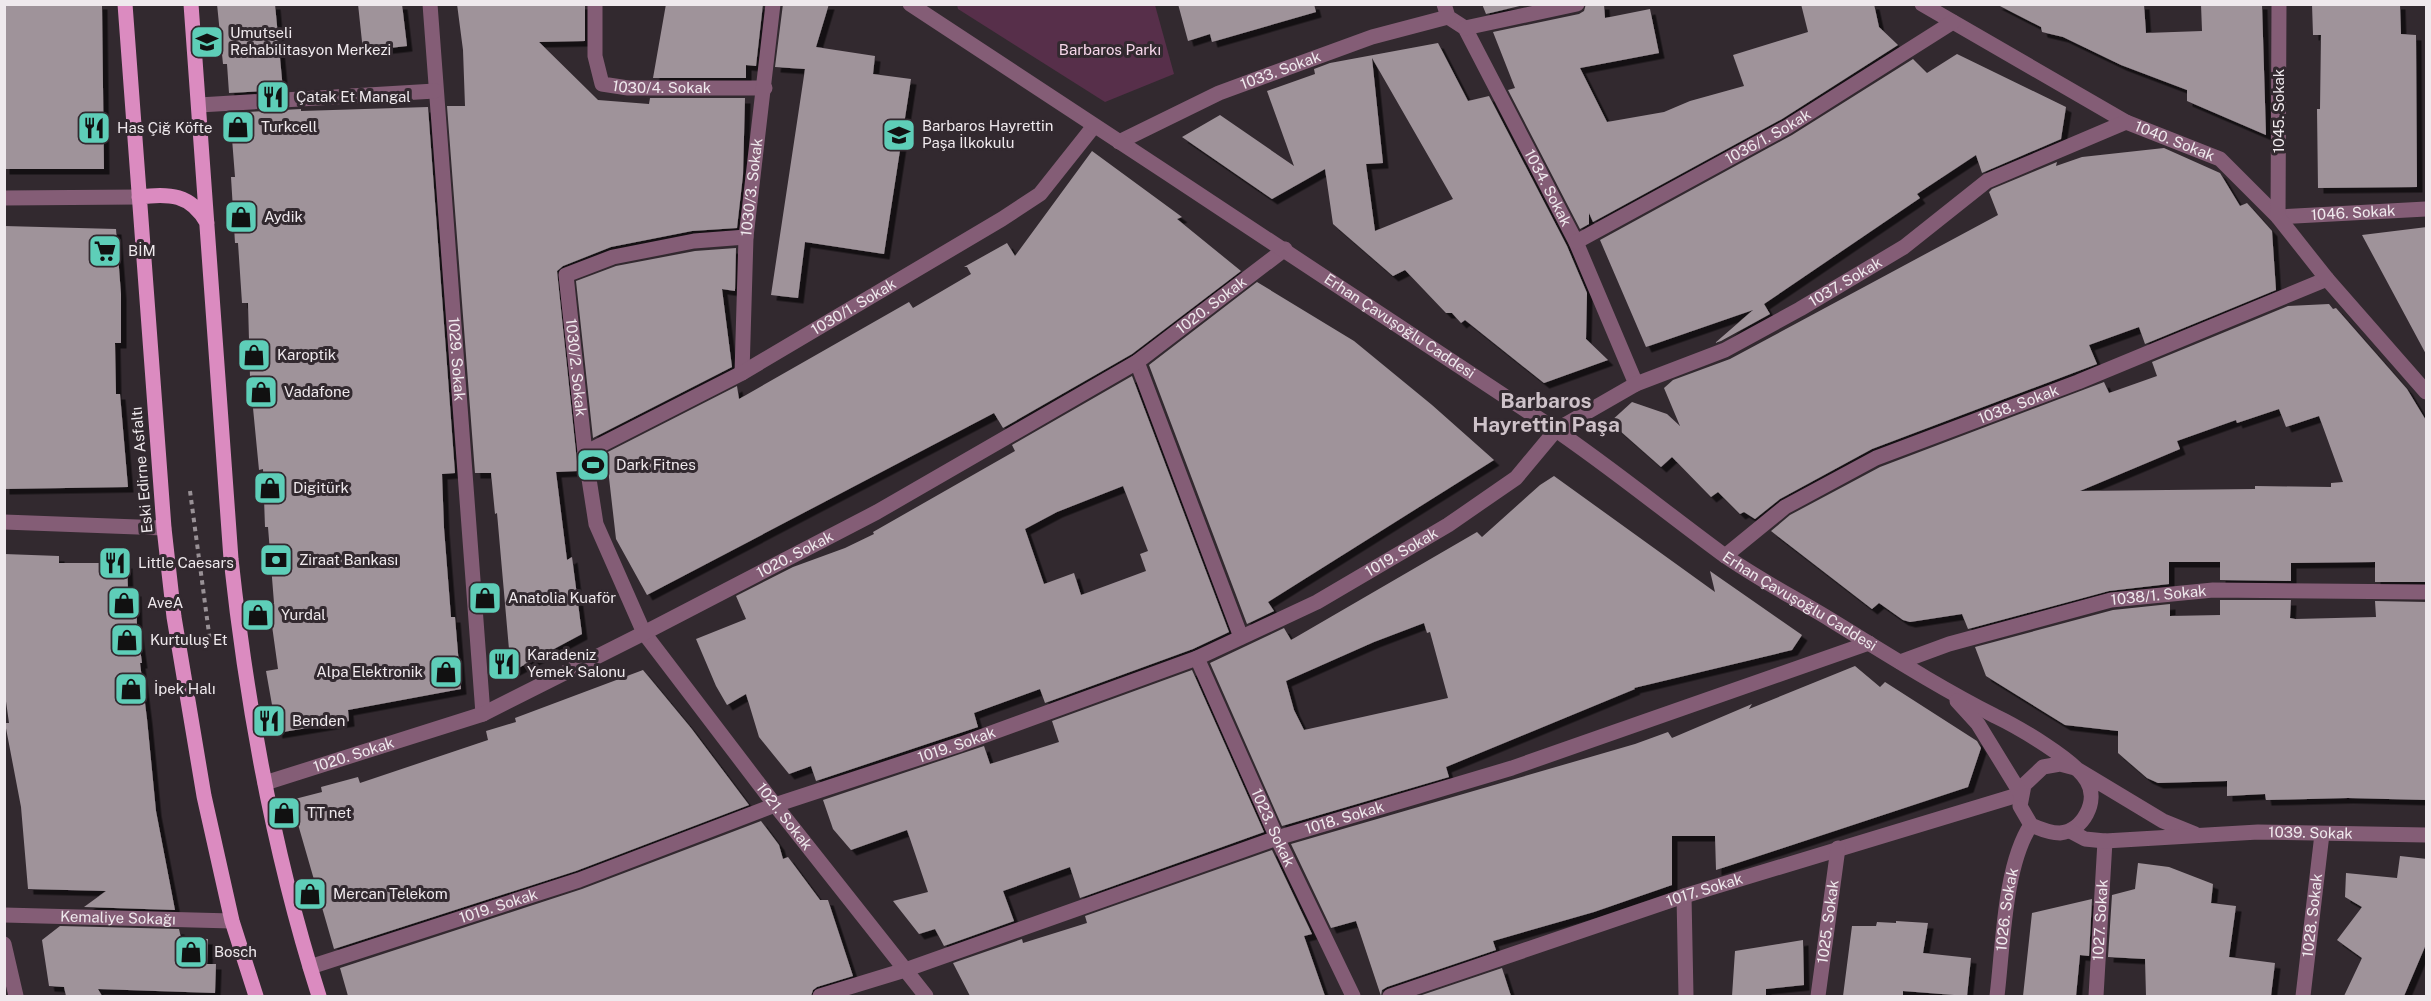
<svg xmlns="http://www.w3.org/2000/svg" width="2431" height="1001" font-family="'Public Sans',sans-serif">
<defs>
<filter id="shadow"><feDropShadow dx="5.5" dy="5.5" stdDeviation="0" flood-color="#0009"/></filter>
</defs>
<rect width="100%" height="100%" fill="#32292f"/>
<path fill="#572f4a" d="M 957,5 L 1155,5 L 1174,74 L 1105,102 L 958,9 Z"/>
<path fill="#9f939a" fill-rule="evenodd" filter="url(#shadow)" d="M 4,4 L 102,4 L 104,169 L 4,169 Z
M 217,4 L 275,4 L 283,90 L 229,93 L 227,64 L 223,64 Z
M 358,4 L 402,4 L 407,46 L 363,51 Z
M 457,4 L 585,4 L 585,41 L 539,42 L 598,100 L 649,104 L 650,98 L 745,98 L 743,175 L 737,228 L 692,231 L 611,247 L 563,266 L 557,271 L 578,471 L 556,472 L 567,560 L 572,557 L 582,634 L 511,672 L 497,513 L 495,514 L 491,473 L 475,473 L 447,106 L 465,106 L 463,50 Z
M 666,4 L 763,4 L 756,66 L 746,65 L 746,78 L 653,78 Z
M 783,4 L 829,4 L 816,47 L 875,56 L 873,74 L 911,79 L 884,254 L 805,242 L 798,298 L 771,295 L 805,69 L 775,67 Z
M 1178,4 L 1314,4 L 1316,12 L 1212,42 L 1210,34 L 1188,41 Z
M 1482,4 L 1528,4 L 1486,14 Z
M 1586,4 L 1604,4 L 1605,18 L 1650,9 L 1659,53 L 1580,68 L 1607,122 L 1664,112 L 1690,101 L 1744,86 L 1733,55 L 1808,32 L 1801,4 L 1874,4 L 1879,27 L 1898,45 L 1782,119 L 1593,222 L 1589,213 L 1589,224 L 1580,229 L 1508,90 L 1515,88 L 1493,32 L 1579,14 L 1584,11 Z
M 1996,4 L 2144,4 L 2146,33 L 2202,31 L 2201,4 L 2262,4 L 2266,135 L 2187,101 L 2187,90 L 2121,65 L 2063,37 L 2042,32 L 2041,27 Z
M 2312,4 L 2400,4 L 2401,34 L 2416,35 L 2417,187 L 2318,188 L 2317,109 L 2320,109 L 2321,35 L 2313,35 Z
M 1438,43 L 1468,101 L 1489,96 L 1567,246 L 1587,293 L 1586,339 L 1608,360 L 1544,383 L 1465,320 L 1461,323 L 1452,313 L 1446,313 L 1405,270 L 1393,276 L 1333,224 L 1325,169 L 1272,199 L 1182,137 L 1220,115 L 1294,166 L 1267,91 L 1315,74 L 1314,69 L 1330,63 ZM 1372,58 L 1453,199 L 1375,231 L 1366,164 L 1383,163 Z
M 1957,54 L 2066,107 L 2061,139 L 1982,173 L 1976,155 L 1917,194 L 1920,198 L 1764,304 L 1770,314 L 1721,341 L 1715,343 L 1753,310 L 1646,347 L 1600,240 L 1792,135 L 1913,59 L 1927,73 Z
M 428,107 L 455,473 L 442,474 L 444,528 L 451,617 L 455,617 L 461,689 L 348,710 L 349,721 L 277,733 L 266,671 L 278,669 L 269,604 L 274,603 L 268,527 L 265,527 L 263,469 L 259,470 L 250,377 L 248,303 L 242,303 L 238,243 L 235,243 L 231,177 L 235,177 L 230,113 L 301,109 L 301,111 Z
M 2164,148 L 2220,173 L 2240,206 L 2247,203 L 2272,231 L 2276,290 L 2145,344 L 2139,327 L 2089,345 L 2097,364 L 1872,449 L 1780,499 L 1755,519 L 1744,512 L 1740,514 L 1718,492 L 1711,497 L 1672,457 L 1661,467 L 1610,422 L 1632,402 L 1667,414 L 1680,426 L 1664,388 L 1673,380 L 1730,359 L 1998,215 L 1989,192 L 1992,189 L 2057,162 L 2056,166 L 2082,157 Z
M 1092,151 L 1182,217 L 1177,219 L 1241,271 L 1132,354 L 1003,428 L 994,413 L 647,595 L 616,539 L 608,469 L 597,470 L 596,458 L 737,386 L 739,399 L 909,302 L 913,308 L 971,274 L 967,267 L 964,267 L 1007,243 L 1015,256 Z
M 4,226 L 116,229 L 121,294 L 121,343 L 115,343 L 116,394 L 120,394 L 128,487 L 4,489 Z
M 2427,227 L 2427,356 L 2362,235 Z
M 736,248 L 735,291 L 722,289 L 732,367 L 593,438 L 576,281 L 616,266 L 695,251 Z
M 1257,282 L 1354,341 L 1432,405 L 1494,460 L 1268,602 L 1274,611 L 1247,624 L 1149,365 Z
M 2329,304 L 2333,309 L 2336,308 L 2407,389 L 2427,422 L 2427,582 L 2375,582 L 2375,562 L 2291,563 L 2291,581 L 2220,580 L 2220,562 L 2169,562 L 2169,584 L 2109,591 L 1968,629 L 1962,614 L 1910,622 L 1903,620 L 1879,603 L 1872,609 L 1771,531 L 1790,515 L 1880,467 L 2104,382 L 2109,393 L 2157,376 L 2152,362 L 2288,306 ZM 2279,409 L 2286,427 L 2319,416 L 2343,482 L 2331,483 L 2331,487 L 2255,486 L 2255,489 L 2080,491 L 2180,449 L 2177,441 L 2236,420 L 2237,423 Z
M 1132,376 L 1229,632 L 1193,649 L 1045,703 L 1040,689 L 974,713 L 978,727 L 816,781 L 811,766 L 789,774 L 759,737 L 746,694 L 727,705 L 716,686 L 696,639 L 746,619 L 736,596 L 793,567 L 845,548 L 874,534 L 873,532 L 1015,451 L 1012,445 ZM 1123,486 L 1148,551 L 1140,554 L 1146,571 L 1081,595 L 1074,573 L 1044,584 L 1025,529 L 1057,512 Z
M 1554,476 L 1715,592 L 1710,571 L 1802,635 L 1792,650 L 1634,688 L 1635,689 L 1446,767 L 1449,777 L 1282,826 L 1210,663 L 1284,628 L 1291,640 L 1477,532 L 1482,537 L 1540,485 ZM 1424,623 L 1427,633 L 1430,632 L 1448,698 L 1304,730 L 1294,710 L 1286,681 L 1374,642 Z
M 4,554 L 59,556 L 59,563 L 127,563 L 128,590 L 136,591 L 137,626 L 142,663 L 140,663 L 147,719 L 156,811 L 175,910 L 84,907 L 106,891 L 28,889 L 21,807 L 5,723 L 9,723 L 4,687 Z
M 2220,600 L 2291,600 L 2290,618 L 2295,619 L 2376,617 L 2375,601 L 2427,602 L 2427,800 L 2348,798 L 2266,800 L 2265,794 L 2227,796 L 2227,781 L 2158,783 L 2147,778 L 2118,753 L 2118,731 L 2065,725 L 1986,676 L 1975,647 L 2113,610 L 2170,604 L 2170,616 L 2220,615 Z
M 1855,666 L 1880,687 L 1885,682 L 1977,741 L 1981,748 L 1968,787 L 1716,870 L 1715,836 L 1672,836 L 1672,885 L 1594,912 L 1493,941 L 1496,950 L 1387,987 L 1382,990 L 1381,996 L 1356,921 L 1331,928 L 1291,844 L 1635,744 L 1668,732 L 1672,738 L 1752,704 L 1749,709 Z
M 643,670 L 691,728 L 749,805 L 576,871 L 334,949 L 291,800 L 322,792 L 321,787 L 358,777 L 360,783 L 488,740 L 486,731 L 516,722 L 515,718 Z
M 1192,670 L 1264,832 L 1080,898 L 1070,867 L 1003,891 L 1014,921 L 944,946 L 935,929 L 919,934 L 893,901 L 928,892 L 907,830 L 851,850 L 833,829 L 823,800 L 984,746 L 990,764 L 1059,742 L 1052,721 Z
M 761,821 L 779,845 L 783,859 L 788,857 L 820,900 L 828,900 L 853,976 L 817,987 L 813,990 L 811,996 L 348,996 L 340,968 L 582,889 Z
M 1272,850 L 1312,934 L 1304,936 L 1325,996 L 970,996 L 953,963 L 1022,939 L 1023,943 L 1087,923 L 1085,916 Z
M 2400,856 L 2427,859 L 2427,942 L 2404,996 L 2344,996 L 2362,958 L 2337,940 L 2362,907 L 2345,897 L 2346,873 L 2397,878 Z
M 2138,863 L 2169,867 L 2213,884 L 2211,903 L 2236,906 L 2229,957 L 2275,963 L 2271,996 L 2146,996 L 2145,959 L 2108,957 L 2112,895 L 2135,889 Z
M 2092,899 L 2089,956 L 2080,955 L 2076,996 L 2023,996 L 2032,913 Z
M 1896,921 L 1928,923 L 1923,953 L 1971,958 L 1967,996 L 1903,991 L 1903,996 L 1843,996 L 1852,926 L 1876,926 L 1877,922 L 1896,923 Z
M 60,926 L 179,929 L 181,938 L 208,939 L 207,964 L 216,964 L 215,993 L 98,989 L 102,996 L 66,996 L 64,987 L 49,986 L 42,940 Z
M 1803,940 L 1804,985 L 1766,989 L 1766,996 L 1732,996 L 1735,951 Z
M 1502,968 L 1511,996 L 1419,996 Z"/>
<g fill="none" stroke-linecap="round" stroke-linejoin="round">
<path stroke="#999196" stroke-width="4" stroke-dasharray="4.5 4.5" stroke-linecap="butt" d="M 190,491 L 210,641"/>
<g stroke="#845d76" stroke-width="15">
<path id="s1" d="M 430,4 L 483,714"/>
<path id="s2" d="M 595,4 L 595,56 L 602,84 L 628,88 L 765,88"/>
<path id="s3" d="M 1444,4 L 1448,17 L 1465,28 L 1576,242 L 1636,384"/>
<path id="s4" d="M 1922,4 L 2126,122 L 2220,159 L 2278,217 L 2426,209"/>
<path d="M 1465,28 L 1577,4"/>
<path d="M 199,105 L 435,91"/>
<path id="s5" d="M 1119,142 L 1219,93 L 1372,37 L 1448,17"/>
<path d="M 4,198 L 139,197"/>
<path id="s6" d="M 746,237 L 694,241 L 613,257 L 566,275 L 585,453 L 596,524 L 644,633 L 775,805 L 926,996"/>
<path id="s7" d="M 1576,242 L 1787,127 L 1953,22"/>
<path d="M 1137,362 L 1241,637"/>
<path id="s8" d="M 742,373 L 746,237 L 773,4"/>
<path id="s9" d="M 585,453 L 742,373 L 1002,219 L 1040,194 L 1094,126"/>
<path d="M 4,522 L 164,528"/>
<path id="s10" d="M 1725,556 L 1785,507 L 1876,458 L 2078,382 L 2327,279"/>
<path id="s11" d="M 1197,658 L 1277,838 L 1353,996"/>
<path id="s12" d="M 1900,662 L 1949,644 L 2111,600 L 2213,590 L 2426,592"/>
<path id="s13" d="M 265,783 L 483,714 L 644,633 L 877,512 L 1137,362 L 1285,249"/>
<path d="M 1684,896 L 1686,996"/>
<path id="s14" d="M 4,915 L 232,921"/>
<path d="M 4,944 L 16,996"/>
<path id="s15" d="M 310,967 L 579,880 L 775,805 L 961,744 L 1197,658 L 1317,602 L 1448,525 L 1516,478 L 1556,430 L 1636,384 L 1725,350 L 1800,309 L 1904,247 L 1987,181 L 2126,122"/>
<path id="s16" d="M 820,996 L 905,970 L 1277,838 L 1512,768 L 1869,643"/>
<path id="s17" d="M 1390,996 L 1684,896 L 2021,794"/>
<path id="s18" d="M 1818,996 L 1838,848"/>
<path id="s19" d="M 1997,996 C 2003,948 2004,865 2031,825"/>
<path id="s20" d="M 2096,996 L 2105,841"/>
<path id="s21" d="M 2303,996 L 2322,834"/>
</g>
<g stroke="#845d76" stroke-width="15">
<path id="s22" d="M 910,4 C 1123,145 1338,284 1550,426 C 1609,466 1664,511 1721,553 C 1756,578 1795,598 1831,620 C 1885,653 1938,687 1995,716 C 2018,727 2075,760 2087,781 C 2099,801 2083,831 2060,833 C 2050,833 2040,829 2031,825 L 2020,806 L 2024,785 L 2043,767 L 2060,764 L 2075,768 L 2163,821 L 2195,834"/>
<path d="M 2279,4 L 2278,217 L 2327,279 L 2426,392"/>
<path d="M 1957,701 L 1978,724 L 2021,794"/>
<path id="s23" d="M 2070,831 L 2085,839 L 2105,841 L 2258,832 L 2426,835"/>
</g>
<path stroke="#db8bc0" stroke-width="15" d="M 125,4 L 164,528 L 174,617 L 204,796 L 232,921 L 256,996
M 191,4 L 231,559 C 247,707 274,855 319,996
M 139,197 C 169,193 191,194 207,223"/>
</g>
<defs>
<g id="school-square" transform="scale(1.725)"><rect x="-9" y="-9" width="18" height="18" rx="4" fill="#5eceb8" stroke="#32292f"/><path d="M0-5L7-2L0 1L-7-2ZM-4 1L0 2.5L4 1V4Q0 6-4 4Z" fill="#111"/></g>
<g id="restaurant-square" transform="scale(1.725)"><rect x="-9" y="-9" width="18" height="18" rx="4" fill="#5eceb8" stroke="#32292f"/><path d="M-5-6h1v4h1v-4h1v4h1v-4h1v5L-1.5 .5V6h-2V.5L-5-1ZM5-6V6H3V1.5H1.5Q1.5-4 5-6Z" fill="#111"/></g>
<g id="shop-square" transform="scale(1.725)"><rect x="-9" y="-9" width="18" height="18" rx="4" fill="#5eceb8" stroke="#32292f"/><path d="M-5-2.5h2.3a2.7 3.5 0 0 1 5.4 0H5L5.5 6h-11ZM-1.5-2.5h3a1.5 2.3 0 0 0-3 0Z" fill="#111"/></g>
<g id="supermarket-square" transform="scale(1.725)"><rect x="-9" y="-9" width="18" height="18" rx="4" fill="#5eceb8" stroke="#32292f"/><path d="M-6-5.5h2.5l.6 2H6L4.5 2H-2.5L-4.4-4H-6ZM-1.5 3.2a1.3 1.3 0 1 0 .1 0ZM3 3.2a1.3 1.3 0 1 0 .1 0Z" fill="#111"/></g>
<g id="stadium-square" transform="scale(1.725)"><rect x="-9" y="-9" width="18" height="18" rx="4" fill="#5eceb8" stroke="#32292f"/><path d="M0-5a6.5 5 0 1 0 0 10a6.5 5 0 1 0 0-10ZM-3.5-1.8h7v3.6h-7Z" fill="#111"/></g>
<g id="bank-square" transform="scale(1.725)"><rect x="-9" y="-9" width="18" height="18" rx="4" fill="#5eceb8" stroke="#32292f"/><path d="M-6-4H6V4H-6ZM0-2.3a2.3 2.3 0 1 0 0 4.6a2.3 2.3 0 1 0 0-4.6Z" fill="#111"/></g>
</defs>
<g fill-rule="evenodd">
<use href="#school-square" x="207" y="42"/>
<use href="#restaurant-square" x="273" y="97"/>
<use href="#shop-square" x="238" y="127"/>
<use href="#restaurant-square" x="94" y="128"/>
<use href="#school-square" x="899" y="135"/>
<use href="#shop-square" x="241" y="217"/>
<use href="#supermarket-square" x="105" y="251"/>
<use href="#shop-square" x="254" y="355"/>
<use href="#shop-square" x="261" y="392"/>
<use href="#stadium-square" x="593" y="465"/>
<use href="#shop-square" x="270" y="488"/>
<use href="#bank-square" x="276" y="560"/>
<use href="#restaurant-square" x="115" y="563"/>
<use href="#shop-square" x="485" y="598"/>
<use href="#shop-square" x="124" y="603"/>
<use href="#shop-square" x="258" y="615"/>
<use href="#shop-square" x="127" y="640"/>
<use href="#restaurant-square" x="504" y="664"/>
<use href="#shop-square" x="446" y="672"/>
<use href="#shop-square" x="131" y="689"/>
<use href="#restaurant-square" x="269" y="721"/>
<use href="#shop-square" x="284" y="813"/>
<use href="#shop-square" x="310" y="894"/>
<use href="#shop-square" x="191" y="952"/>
</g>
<g text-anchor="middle" stroke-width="6" stroke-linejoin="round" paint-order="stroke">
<g font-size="15" fill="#efe9ed" stroke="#32292f" text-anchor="start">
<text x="230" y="38">Umutseli<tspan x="230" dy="17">Rehabilitasyon Merkezi</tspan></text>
<text x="296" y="102">Çatak Et Mangal</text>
<text x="922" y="131">Barbaros Hayrettin<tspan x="922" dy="17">Paşa İlkokulu</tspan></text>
<text x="261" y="132">Turkcell</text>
<text x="117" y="133">Has Çiğ Köfte</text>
<text x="264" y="222">Aydik</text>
<text x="128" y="256">BİM</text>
<text x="277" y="360">Karoptik</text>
<text x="284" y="397">Vadafone</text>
<text x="616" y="470">Dark Fitnes</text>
<text x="293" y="493">Digitürk</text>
<text x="299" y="565">Ziraat Bankası</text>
<text x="138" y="568">Little Caesars</text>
<text x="508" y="603">Anatolia Kuaför</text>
<text x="147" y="608">AveA</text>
<text x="281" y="620">Yurdal</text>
<text x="150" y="645">Kurtuluş Et</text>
<text x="527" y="660">Karadeniz<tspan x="527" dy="17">Yemek Salonu</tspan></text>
<text x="423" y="677" text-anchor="end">Alpa Elektronik</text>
<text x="154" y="694">İpek Halı</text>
<text x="292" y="726">Benden</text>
<text x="307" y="818">TT net</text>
<text x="333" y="899">Mercan Telekom</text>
<text x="214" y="957">Bosch</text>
</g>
<g font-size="15" fill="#f6d7ea" stroke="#32292f">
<text x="1110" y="55">Barbaros Parkı</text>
</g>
<g font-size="15" fill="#efe9ed" stroke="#32292f">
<text dy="5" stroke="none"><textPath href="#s5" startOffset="177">1033. Sokak</textPath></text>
<text dy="5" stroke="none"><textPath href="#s2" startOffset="141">1030/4. Sokak</textPath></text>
<text transform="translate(2279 111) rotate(-90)" y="5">1045. Sokak</text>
<text dy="5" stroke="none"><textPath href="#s7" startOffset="219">1036/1. Sokak</textPath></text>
<text dy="5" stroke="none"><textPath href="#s4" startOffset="288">1040. Sokak</textPath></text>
<text dy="5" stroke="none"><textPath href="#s8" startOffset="186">1030/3. Sokak</textPath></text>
<text dy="5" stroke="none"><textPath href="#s3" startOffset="214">1034. Sokak</textPath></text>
<text dy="5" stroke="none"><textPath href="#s4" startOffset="494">1046. Sokak</textPath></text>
<text dy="5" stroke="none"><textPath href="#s15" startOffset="1695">1037. Sokak</textPath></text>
<text dy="5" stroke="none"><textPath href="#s13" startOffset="1065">1020. Sokak</textPath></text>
<text dy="5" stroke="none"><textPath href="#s9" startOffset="306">1030/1. Sokak</textPath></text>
<text dy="5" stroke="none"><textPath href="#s22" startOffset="586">Erhan Çavuşoğlu Caddesi</textPath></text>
<text dy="5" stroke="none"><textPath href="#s1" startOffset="356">1029. Sokak</textPath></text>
<text dy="5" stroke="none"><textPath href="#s6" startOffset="278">1030/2. Sokak</textPath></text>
<text dy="5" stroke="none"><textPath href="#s10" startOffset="333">1038. Sokak</textPath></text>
<text transform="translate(142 470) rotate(-95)" y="5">Eski Edirne Asfaltı</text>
<text dy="5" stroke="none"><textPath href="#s15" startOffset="1170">1019. Sokak</textPath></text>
<text dy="5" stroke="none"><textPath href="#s13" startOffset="579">1020. Sokak</textPath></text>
<text dy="5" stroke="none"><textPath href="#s12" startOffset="268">1038/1. Sokak</textPath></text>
<text dy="5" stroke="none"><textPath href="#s22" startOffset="1072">Erhan Çavuşoğlu Caddesi</textPath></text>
<text dy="5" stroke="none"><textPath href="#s15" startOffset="684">1019. Sokak</textPath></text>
<text dy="5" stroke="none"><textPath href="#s13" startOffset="93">1020. Sokak</textPath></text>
<text dy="5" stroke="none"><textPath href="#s6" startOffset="786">1021. Sokak</textPath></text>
<text dy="5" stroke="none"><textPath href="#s16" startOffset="554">1018. Sokak</textPath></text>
<text dy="5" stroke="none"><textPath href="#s11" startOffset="186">1023. Sokak</textPath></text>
<text dy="5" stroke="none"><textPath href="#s23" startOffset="243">1039. Sokak</textPath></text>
<text dy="5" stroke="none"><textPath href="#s17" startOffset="332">1017. Sokak</textPath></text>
<text dy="5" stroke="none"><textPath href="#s15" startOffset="198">1019. Sokak</textPath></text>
<text dy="5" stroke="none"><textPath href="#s19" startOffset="87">1026. Sokak</textPath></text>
<text dy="5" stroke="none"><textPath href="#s21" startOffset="81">1028. Sokak</textPath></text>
<text dy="5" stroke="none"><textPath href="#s14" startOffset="114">Kemaliye Sokağı</textPath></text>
<text dy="5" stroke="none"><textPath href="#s20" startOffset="76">1027. Sokak</textPath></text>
<text dy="5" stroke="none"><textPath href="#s18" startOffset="75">1025. Sokak</textPath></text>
</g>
<g font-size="21" font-weight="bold" fill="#cec2c9" stroke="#32292f">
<text x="1546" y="408">Barbaros<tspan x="1546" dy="24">Hayrettin Paşa</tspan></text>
</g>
</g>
<rect width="2431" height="1001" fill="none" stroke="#efe9ed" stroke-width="12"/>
</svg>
